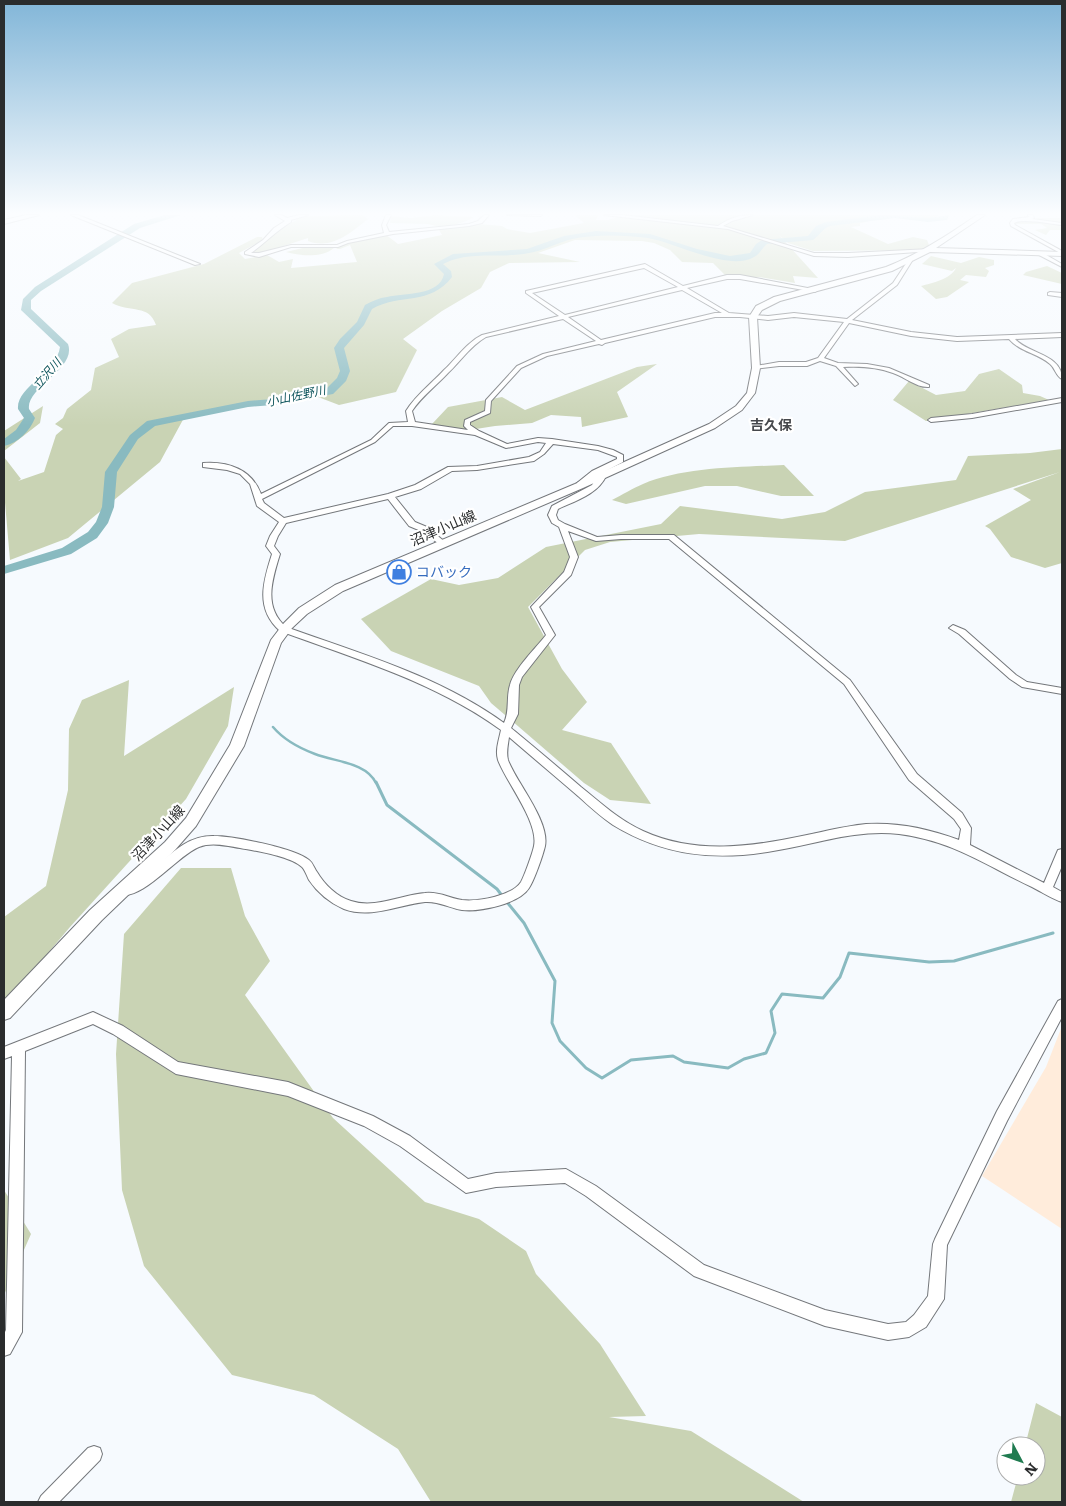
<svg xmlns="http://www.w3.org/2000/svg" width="1066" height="1506" font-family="Literata,'Noto Sans JP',serif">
<rect width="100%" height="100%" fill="#f6fafe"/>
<path fill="#ffecdb" d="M 1062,1026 L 1062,1229 L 982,1176 L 1046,1067 Z"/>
<path fill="#c9d3b4" d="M 363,215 L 368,219 C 350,233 332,250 308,241 L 308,238 L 256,255 L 248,252 L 265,241 L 275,231 L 295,221 L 300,216 Z
M 436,215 L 474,217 L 464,222 L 446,227 L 456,228 L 478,224 L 502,226 L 507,229 L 530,233 L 584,223 L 575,215 L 598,215 L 596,220 L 608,220 L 626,215 L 939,215 C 926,223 913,216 900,216 C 887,216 872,221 860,223 L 860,226 L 851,227 L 888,244 L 913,237 L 927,240 L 931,250 L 813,251 L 788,243 L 779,235 L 818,278 L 793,276 L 795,283 L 759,277 L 727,277 L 713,263 L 682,262 L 670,250 L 654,243 L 642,241 L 575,240 L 538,253 L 580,262 L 509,263 L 490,272 L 481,288 L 442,311 L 403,339 L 417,350 L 396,392 L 339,405 L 305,392 L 185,416 L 160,462 L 68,538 L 10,560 L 4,491 L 4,457 L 21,479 L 18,481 L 44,472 L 56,435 L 63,429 L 55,424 L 63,418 L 67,409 L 91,390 L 95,368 L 119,357 L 111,339 L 129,329 L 156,325 C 149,304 131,313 112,303 L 132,283 L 204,264 L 257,237 L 262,237 L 263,240 L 239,253 L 245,259 L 267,255 L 279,262 L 293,259 L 291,268 L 357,262 L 350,245 L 340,249 L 336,249 L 345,243 L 385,234 L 398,244 L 442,235 L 438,228 L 440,227 L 428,224 L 390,223 L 391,216 L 410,218 Z
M 1037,218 L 1062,218 L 1062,226 L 1060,226 L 1062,230 L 1050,230 L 1046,235 L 1035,230 L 1047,228 L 1041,224 L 1013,224 L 1024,220 L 1052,224 L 1036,220 Z
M 307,247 L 334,248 C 322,258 300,256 286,252 Z
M 931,256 L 961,263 L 979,257 L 994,260 L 994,265 L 985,268 L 989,271 L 986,277 L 966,275 L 960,280 L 969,282 L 947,297 L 936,299 L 921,286 C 932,283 951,279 956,268 L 952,271 L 922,264 Z
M 1047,266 L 1062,273 L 1062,284 L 1023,275 L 1026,272 Z
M 657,364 L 617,392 L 628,417 L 582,427 L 581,417 L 551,415 L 532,423 L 495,426 L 463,431 L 432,424 L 448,407 L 502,397 L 525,410 L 637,367 Z
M 999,369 L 1022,385 L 1023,393 L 1040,396 L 1049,400 L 926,421 L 893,400 L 909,381 L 936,395 L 965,391 L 979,374 Z
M 43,406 L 40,423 L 4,451 L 4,431 Z
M 1062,449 L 1062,563 L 1045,568 L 1011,557 L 990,529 L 985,526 L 1031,500 L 1013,489 L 1060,472 L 845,541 L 699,534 L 610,542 L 585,550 L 528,607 L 562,669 L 587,702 L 562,730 L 611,743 L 651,804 L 610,800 L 584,783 L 491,703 L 479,686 L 391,651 L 361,619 L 431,579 L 459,585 L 498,578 L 546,547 L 661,524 L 680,506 L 782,519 L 825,512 L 865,492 L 956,480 L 968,456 L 1030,453 Z
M 784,465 L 814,496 L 781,496 L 737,486 L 705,486 L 626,504 L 612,500 C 622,495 633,488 643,484 C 683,467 742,467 784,465 Z
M 129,680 L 124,756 L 234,687 L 228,726 L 186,799 L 70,927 L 4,1005 L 4,917 L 46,886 L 68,790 L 69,729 L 82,700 Z
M 181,868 L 231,868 L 245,916 L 270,961 L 245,995 L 333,1118 L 425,1202 L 479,1219 L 526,1251 L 536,1274 L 600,1344 L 646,1416 L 609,1417 L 691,1431 L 804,1502 L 431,1502 L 398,1449 L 314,1395 L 232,1375 L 144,1266 L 122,1190 L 116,1054 L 124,934 Z
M 4,1190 L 31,1234 L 4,1295 Z
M 1036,1403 L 1062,1417 L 1062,1502 L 1011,1502 L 1018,1476 L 1036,1476 L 1036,1446 L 1025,1446 Z"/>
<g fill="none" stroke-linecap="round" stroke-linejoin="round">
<path stroke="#89bac0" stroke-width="2.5" d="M 273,727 C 284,740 299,748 315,754 C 335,762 366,762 376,783"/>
<path stroke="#89bac0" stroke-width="3" d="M 376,782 L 387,805 L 497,889 L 503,897
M 506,901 L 524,923 L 555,981 L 552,1023 L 560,1041 L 586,1068 L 602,1078 L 631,1060 L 673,1056 L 684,1062 L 728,1068 L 744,1059 L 766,1053 L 775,1033 L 771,1011 L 782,994 L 823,998 L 840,977 L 849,953 L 929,962 L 954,961 L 1053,933"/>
<path fill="#89bac0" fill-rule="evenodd" d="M 165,215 L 181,215 L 140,228 L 41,291 L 31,300 L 31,309 L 68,344 C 77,369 26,387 29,409 L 35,418 C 30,431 18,443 4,446 L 4,439 L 16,430 L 24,418 L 18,409 C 16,387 57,372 60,347 L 21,310 L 23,299 L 35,287 L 134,224 Z
M 882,215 L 928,218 L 949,215 L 947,220 L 928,222 L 895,218 L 830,226 C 822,229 820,235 813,240 L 767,244 C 762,248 759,255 754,257 C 729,272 674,242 648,238 C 622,235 594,234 568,240 C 555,244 542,251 529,253 C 500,259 470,250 443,264 L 451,271 L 452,277 C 430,306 400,293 372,309 L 364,325 L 344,348 L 350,371 L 346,381 L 333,394 L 273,405 L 248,407 L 155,426 L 138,439 L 117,472 L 114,507 L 108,523 L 97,538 L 71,554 L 4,574 L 4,566 L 62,548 L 88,532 L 96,522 L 102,507 L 105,472 L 130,435 L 147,421 L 248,401 L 273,399 L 326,389 L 337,378 L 340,371 L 334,348 L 340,339 L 357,322 L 365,305 C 372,301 379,298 387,297 C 404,293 440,296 444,274 L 434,264 L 453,254 L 527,249 L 564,236 L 596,231 L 650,234 L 697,249 L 730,256 L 750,253 L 756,244 L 762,240 L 808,236 L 816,226 L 826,222 Z"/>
<g stroke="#74777b" stroke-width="2">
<path id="minor" d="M 71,215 L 78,215 L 200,264 L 195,265 Z
M 275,215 L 281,215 L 287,218 L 299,215 L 308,215 L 291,220 L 291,222 C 276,231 265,243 251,253 L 259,253 L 291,245 L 337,245 L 347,241 L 384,233 L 382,225 L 386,215 L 391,215 L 386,225 L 389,232 L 469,224 L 478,221 L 484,215 L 489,215 L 482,223 L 469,226 L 393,234 L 348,243 L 338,247 L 291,247 L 259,257 L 245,254 L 245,252 L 263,240 L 274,228 L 285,221 Z
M 507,215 L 542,215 L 540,216 Z
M 604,215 L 622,215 L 718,226 C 729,218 740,215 753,215 L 732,221 L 723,226 L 814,253 L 848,253 L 931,249 L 933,250 L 931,251 L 848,257 L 814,256 L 728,229 Z
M 1028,215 L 1033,215 L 1034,218 L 1032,219 L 1062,223 L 1062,225 C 1051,224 1023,218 1014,223 L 1015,225 L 1062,251 L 1062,254 L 1011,226 L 1010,223 L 1013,219 L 1029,217 Z
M 1041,252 L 1062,264 L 1062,267 L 1039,255 Z
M 909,259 L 912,261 L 897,285 L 852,320 L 911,332 L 957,337 L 1062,333 L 1062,337 L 1015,339 C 1028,354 1062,354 1062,379 C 1056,376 1055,368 1050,364 C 1037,353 1020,352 1009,339 L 957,341 L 911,336 L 849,323 L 824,358 L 838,363 L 867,364 L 889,368 L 929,385 L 929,387 C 917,388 905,377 893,373 C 877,367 860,366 843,367 L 858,384 L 855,386 L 836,366 L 820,361 L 807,366 L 779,366 L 754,369 L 754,367 L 756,366 L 779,362 L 806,362 L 818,358 L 844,322 L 794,317 L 768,320 L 740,317 L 715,317 L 605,343 L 602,345 L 599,344 L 547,356 L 521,368 L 491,401 L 490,413 L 470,422 L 470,425 L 479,431 L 507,444 L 538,438 L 552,439 L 598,446 L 613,450 L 623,455 L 623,462 L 598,475 L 583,487 L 577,487 L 577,483 L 592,471 L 617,459 L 617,457 L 598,450 L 553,444 L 544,454 L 534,461 L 477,470 L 452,471 L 421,489 L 395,497 L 415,522 L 427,527 L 445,542 L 446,544 L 442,546 L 421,531 L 409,526 L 388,499 L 286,523 L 278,536 L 274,546 L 280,554 C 272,580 263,607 286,627 C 361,654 439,676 504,723 C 510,710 506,698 510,685 C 514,669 536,648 546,635 L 531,607 L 564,572 L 570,557 L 559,527 L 552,523 L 548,515 L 552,506 L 592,485 L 599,474 L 605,474 L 606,476 C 598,494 575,501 558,509 L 556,515 L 558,520 L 565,524 L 597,537 L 621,535 L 674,535 L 850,680 L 917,774 L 962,813 L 971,828 L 970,845 L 1044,883 L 1058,850 L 1062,849 L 1062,866 L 1053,887 L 1062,892 L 1062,902 C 1052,899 1042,892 1032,887 C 985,865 953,841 899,834 C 856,829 816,844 773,851 C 715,861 664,856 613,825 C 601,817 589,806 578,796 C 555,776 532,757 509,737 C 508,745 506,752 508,760 C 516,782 550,821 545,846 C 543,855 534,881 529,888 C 519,904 480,912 462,910 C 450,908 438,901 425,902 C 398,905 371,919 344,909 C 330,903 317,892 309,880 C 307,876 305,870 302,867 C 290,856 256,851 240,848 C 227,846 212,842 199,847 C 178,855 141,902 120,894 L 118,891 L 120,888 C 128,885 136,882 144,876 C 166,860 184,835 214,836 C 233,836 294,848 309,860 C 313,863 314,868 317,872 C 324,884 337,897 351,901 C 375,909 401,895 425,893 C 438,891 449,898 462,900 C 478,902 512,896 521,882 C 524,877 533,852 534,846 C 539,822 506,782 498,760 C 495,750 499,740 501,730 C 435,682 356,659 280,631 C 255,609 263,582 272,554 L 266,546 L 270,536 L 279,522 L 257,506 L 250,484 L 240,474 L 227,470 L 203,467 L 203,463 C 229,461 252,470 261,494 L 371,440 L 389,423 L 408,422 L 406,411 C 416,395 431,384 444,370 C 457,358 466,343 482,335 L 559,316 L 526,293 L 526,291 L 645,264 L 683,286 L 727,275 L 740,275 L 818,290 L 815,292 L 740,279 L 727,279 L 687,288 L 729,313 L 768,316 L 794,313 L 847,319 L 893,283 ZM 644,268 L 678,287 L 565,315 L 532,293 ZM 682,290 L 722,313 L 715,313 L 601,340 L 568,317 ZM 563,319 L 596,341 L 543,354 L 517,366 L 486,400 L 485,411 L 465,420 L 464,426 L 468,430 L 415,422 L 412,411 C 422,396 436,386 448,373 C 461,361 470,346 486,337 ZM 393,426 L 412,426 L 475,435 L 506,448 L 538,442 L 546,443 L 540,452 L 529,457 L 477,466 L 448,467 L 415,485 L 388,494 L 284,518 L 264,503 L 262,499 L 375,442 ZM 568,531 L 596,541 L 621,539 L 669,539 L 844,684 L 909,780 L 954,819 L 961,829 L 959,840 C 930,829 897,822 866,824 C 846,826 826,831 807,835 C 751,847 696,855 643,831 C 619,820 601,803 581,787 C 558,767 535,748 511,728 L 518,714 L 519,685 L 522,677 L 555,635 L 539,607 L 571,575 L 578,557 Z
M 1050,292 L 1062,293 L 1062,297 L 1048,295 L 1048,293 Z
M 1062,398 L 1062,402 L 972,418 L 931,422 L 928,420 L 931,418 L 972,414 Z
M 953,625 L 965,630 L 1016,675 L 1027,682 L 1062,688 L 1062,694 L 1022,687 L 1010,679 L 959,634 L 949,628 Z
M 1062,999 L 1062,1017 L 1007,1121 L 947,1245 L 944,1299 L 926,1327 L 909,1337 L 888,1340 L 825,1326 L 694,1276 L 586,1196 L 565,1183 L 496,1187 L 466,1193 L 400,1146 L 364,1126 L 288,1096 L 176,1074 L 113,1034 L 93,1024 L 25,1051 L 22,1332 L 10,1354 L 4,1356 L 4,1334 L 6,1330 L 12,1056 L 4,1059 L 4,1047 L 93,1012 L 123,1026 L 178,1062 L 288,1082 L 373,1116 L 410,1136 L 468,1179 L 496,1173 L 566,1169 L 596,1186 L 704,1265 L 825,1310 L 888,1324 L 906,1322 L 914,1315 L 928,1296 L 933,1244 L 935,1239 L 997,1111 L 1058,1001 Z
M 94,1446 L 100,1448 L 102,1454 L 100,1460 L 59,1502 L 38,1502 L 41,1496 L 88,1448 Z"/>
</g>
<g stroke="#74777b" stroke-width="2">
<path id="major" d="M 26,215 L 39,215 L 4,224 L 4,220 Z
M 977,215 L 985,215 L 936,248 L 1062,252 L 1062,256 L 930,252 L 892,271 L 780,301 L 762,310 L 757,317 L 760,368 L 755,393 L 742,410 L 715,428 L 583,488 L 343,591 L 307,614 L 292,628 L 281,643 L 244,746 L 196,826 L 175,850 L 102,920 L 10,1018 L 4,1020 L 4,1000 L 90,910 L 165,842 L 186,818 L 230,745 L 271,640 L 284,623 L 299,608 L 335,585 L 575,484 L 709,424 L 736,406 L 747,393 L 752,368 L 749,317 L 756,306 L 774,297 L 886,267 C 919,254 948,235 977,215 Z"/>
</g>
<use href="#minor" fill="#fff" fill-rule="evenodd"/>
<use href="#major" fill="#fff" fill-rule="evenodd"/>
</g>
<linearGradient id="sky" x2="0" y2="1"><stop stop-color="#82b6d8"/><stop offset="0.5" stop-color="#fbfdff"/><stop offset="1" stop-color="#fbfdff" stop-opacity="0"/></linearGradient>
<rect width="1066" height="426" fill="url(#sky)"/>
<defs>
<g id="shop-ring" transform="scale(1.25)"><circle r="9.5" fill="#fff" stroke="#3f7fe0" stroke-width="1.5"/><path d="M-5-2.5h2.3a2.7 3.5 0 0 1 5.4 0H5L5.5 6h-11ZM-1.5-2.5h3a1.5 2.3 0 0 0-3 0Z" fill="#3f7fe0"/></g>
</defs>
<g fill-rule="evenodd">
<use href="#shop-ring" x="399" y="572"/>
</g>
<g text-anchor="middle" stroke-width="4.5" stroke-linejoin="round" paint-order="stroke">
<g font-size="12" font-style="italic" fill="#11575e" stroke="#fff">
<text transform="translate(47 374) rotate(-49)" y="4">立沢川</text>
<text transform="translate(296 396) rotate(-12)" y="4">小山佐野川</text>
</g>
<g font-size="14" font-weight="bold" fill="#46484c" stroke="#fff">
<text x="771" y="430">吉久保</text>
</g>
<g font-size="14" fill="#2a2c2d" stroke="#fff">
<text transform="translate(443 528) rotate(-23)" y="5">沼津小山線</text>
<text transform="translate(158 833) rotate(-47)" y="5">沼津小山線</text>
</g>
<g font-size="14" fill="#366cbe" stroke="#fff" text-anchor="start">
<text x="416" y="577">コバック</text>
</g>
</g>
<rect width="1066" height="1506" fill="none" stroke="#2a2c2d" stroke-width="10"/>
<g transform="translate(1021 1461) rotate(131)"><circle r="24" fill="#ffffff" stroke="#aaabab"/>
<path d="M0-4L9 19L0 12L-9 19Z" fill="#1f7b50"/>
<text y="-8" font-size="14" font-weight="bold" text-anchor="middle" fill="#2a2c2d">N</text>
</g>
</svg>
